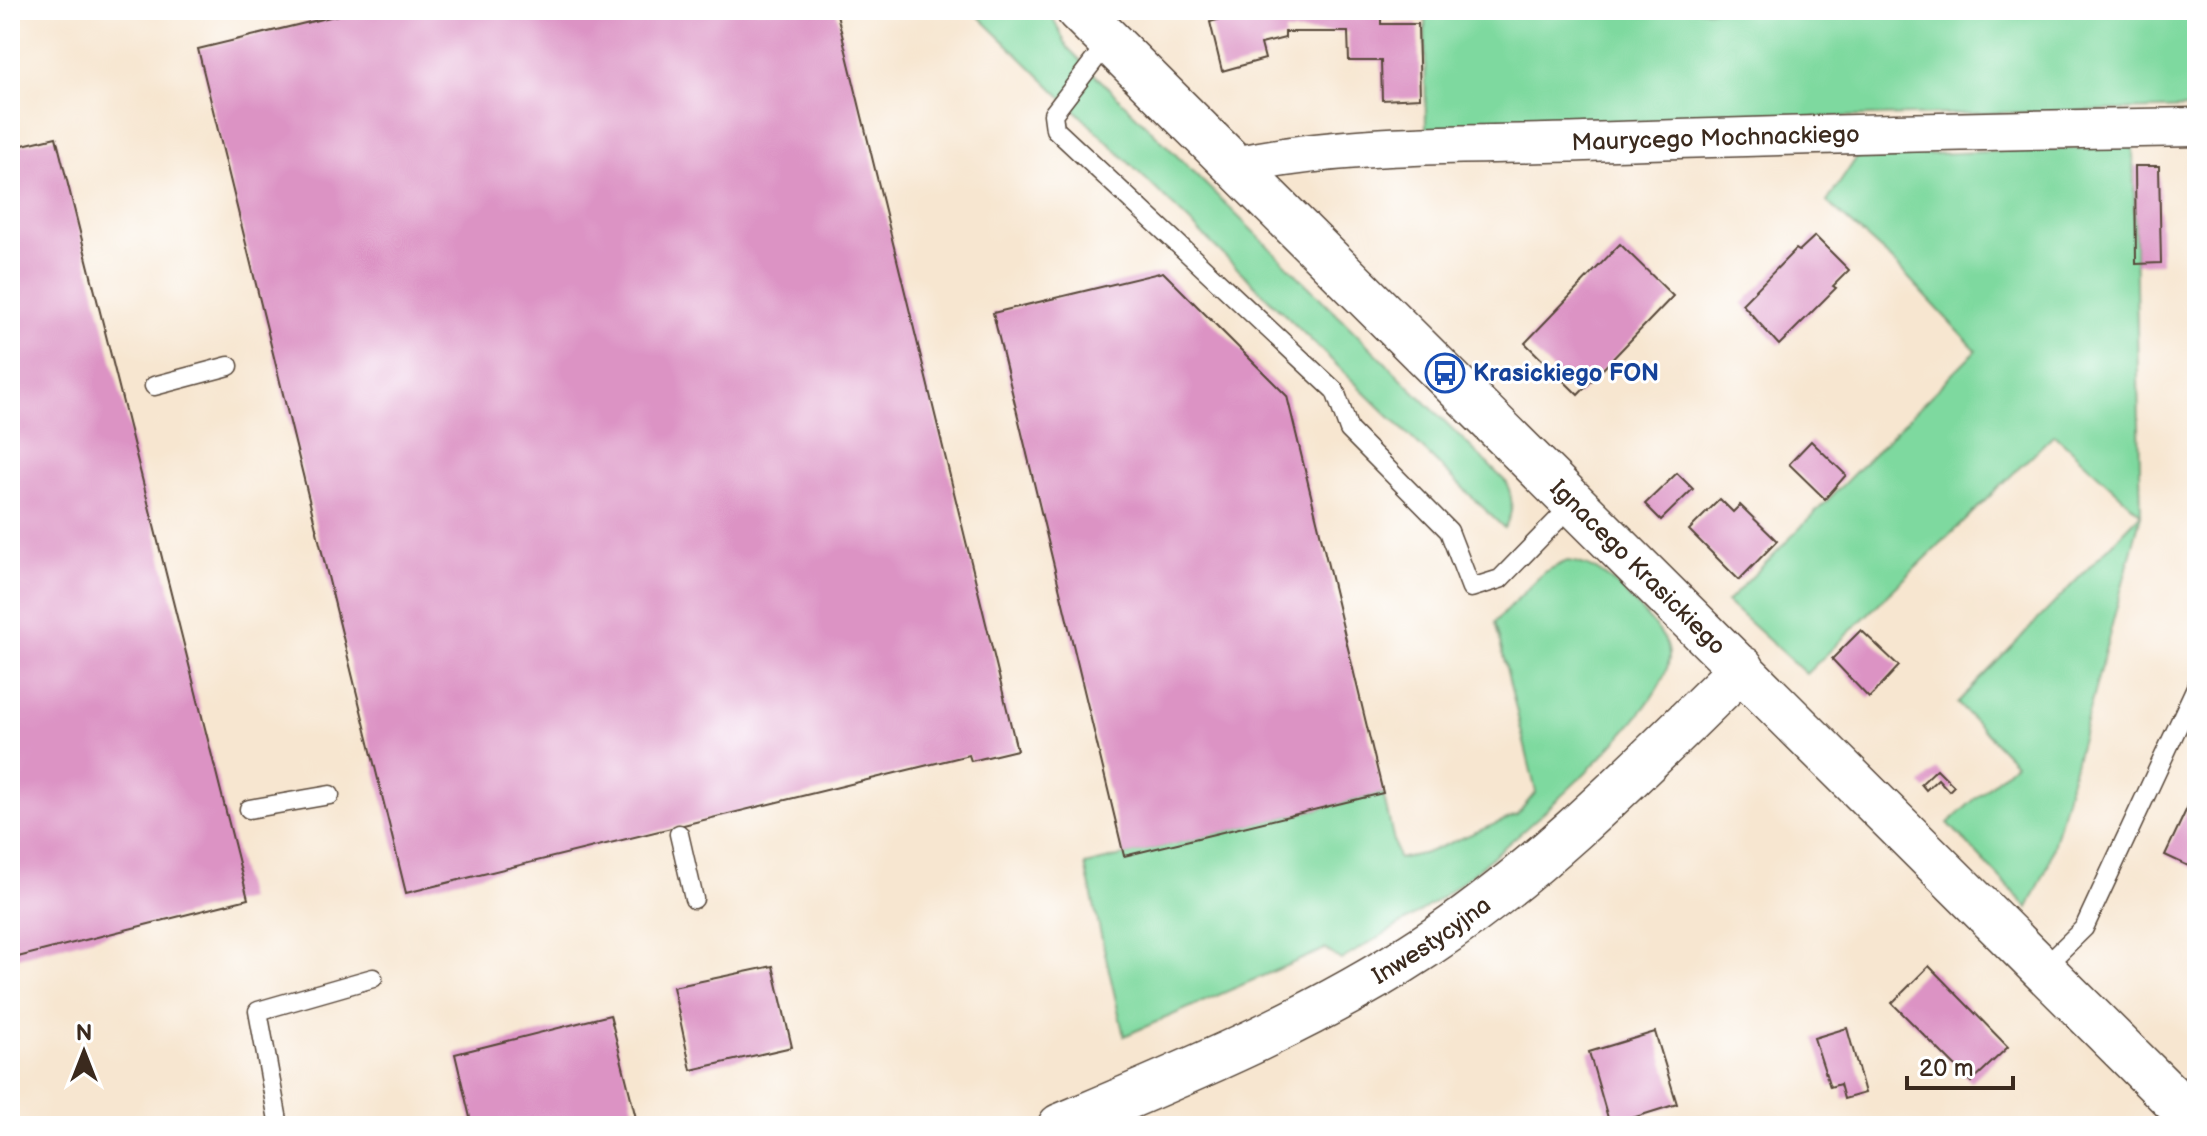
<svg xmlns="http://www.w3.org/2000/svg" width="2207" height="1136" font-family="'Balsamiq Sans',sans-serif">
<rect width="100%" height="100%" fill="#fff"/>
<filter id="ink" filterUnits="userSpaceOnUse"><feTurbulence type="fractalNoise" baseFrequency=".0125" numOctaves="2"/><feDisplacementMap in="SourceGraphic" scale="16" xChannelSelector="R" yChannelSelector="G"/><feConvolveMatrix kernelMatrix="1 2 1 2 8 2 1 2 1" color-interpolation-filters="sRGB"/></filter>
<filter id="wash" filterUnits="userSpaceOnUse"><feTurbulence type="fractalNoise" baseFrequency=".006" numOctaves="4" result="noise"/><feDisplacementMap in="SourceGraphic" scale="32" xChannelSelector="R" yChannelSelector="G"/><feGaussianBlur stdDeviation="1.8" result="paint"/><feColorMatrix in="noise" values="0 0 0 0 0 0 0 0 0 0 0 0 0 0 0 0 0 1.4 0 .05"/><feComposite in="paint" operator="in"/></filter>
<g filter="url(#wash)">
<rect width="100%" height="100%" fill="#f7e6d0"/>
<path fill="#7ed99f" stroke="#5c825e" stroke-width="2" d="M 972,10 L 1049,10 L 1068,48 L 1507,483 C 1513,500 1514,512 1504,528 Z
M 1168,10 L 2197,10 L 2197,108 L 1661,121 L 1426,134 L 1425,12 Z
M 2133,146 L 2141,515 L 2048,866 L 2028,908 L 1948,823 L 2015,763 L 1957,703 L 2141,514 L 2054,434 L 1806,674 L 1727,602 L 1976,350 L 1892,260 L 1827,202 L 1857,157 Z
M 1567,561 C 1597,563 1620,587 1640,609 C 1651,622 1668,637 1669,655 C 1672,709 1495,857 1449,892 C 1415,917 1377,938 1341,960 L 1325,949 L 1124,1036 L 1085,865 L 1383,793 L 1398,859 L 1426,853 L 1517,815 L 1536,792 L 1495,622 L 1544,572 Z"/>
<g id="blocks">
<path fill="#dc93c4" d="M 359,10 L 836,10 L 1017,750 L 971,761 L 969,755 L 406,893 L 198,49 Z
M 1252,10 L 1381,10 L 1381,24 L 1418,24 L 1420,98 L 1382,100 L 1381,61 L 1349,61 L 1348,32 L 1285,32 L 1285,38 L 1261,44 L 1265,59 L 1222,71 L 1210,22 Z
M 56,137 L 248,899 L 10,959 L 10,148 Z
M 2135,166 L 2159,166 L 2161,263 L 2136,264 Z
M 1815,236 L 1849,270 L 1833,286 L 1836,288 L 1779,345 L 1742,304 L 1796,249 L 1799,251 Z
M 1620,244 L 1673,296 L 1578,395 L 1525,343 Z
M 1163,272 L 1287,396 L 1383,793 L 1124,856 L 993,313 Z
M 1811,441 L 1846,475 L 1825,499 L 1789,464 Z
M 1677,473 L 1693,489 L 1661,520 L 1645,504 Z
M 1720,499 L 1733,512 L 1740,505 L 1777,541 L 1739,580 L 1689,530 Z
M 1861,630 L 1899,666 L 1869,698 L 1832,659 Z
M 1937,769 L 1954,786 L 1949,791 L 1938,779 L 1926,790 L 1921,784 Z
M 2197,787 L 2197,870 L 2165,855 Z
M 773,966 L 792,1047 L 691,1070 L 673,987 Z
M 1929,966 L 2008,1047 L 1971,1082 L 1892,1003 Z
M 610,1015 L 638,1126 L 472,1126 L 455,1054 Z
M 1847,1028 L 1865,1093 L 1844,1099 L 1840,1084 L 1830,1087 L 1814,1038 Z
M 1655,1032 L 1677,1104 L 1610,1125 L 1589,1052 Z"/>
</g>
</g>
<g filter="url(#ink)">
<use href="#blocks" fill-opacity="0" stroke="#574639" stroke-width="2"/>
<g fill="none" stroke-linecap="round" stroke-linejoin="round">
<g stroke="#574639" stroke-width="21">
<path id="lane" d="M 1109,41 L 1053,114 L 1055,129 L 1335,391 L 1349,430 L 1449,531 L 1471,588 L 1500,579 L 1574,503
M 154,386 L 229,366
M 249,809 L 330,795
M 679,834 L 694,899
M 2042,969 L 2084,928 L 2197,685
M 279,1126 L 258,1011 L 373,978"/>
</g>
<g stroke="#574639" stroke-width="41">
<g id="street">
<path id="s1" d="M 1235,166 C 1349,141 1469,146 1585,142 C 1789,135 1993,130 2197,127"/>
</g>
</g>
<g stroke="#574639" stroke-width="47">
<g id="secondary">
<path id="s2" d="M 1078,10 L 2197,1123"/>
<path id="s3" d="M 1060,1126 C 1185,1073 1310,1022 1424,947 C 1540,871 1643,765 1742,668"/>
</g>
</g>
<use href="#lane" stroke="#fff" stroke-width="18"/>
<use href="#street" stroke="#fff" stroke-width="38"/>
<use href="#secondary" stroke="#fff" stroke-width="44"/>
</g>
</g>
<defs>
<g id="bus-ring" transform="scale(2)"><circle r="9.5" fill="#fff" stroke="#1a4fb4" stroke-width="1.5"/><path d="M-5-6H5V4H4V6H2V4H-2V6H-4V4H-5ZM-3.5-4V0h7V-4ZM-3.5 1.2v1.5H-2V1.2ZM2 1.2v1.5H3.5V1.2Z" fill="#1a4fb4"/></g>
</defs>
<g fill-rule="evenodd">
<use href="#bus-ring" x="1445" y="373"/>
</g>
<g text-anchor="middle" stroke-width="6" stroke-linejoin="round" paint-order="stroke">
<g font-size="24" fill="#3b2a1e" stroke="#fff">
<text dy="8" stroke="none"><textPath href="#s1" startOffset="482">Maurycego Mochnackiego</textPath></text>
<text dy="8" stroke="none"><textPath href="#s2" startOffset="790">Ignacego Krasickiego</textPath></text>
<text dy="8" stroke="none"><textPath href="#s3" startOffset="416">Inwestycyjna</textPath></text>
</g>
<g font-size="24" font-weight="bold" fill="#164399" stroke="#fff" text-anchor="start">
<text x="1473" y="381">Krasickiego FON</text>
</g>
</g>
<rect width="2207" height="1136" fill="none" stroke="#fff" stroke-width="40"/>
<g transform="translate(84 1052)" stroke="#ffffff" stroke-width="6" paint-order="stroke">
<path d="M0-6L14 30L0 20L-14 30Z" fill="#3b2a1e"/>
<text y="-12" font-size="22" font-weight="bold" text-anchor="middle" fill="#3b2a1e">N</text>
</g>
<path d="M1907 1076v12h106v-12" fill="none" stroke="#3b2a1e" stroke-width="4"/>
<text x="1919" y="1076" font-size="24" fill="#3b2a1e" stroke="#ffffff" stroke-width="6" paint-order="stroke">20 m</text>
</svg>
